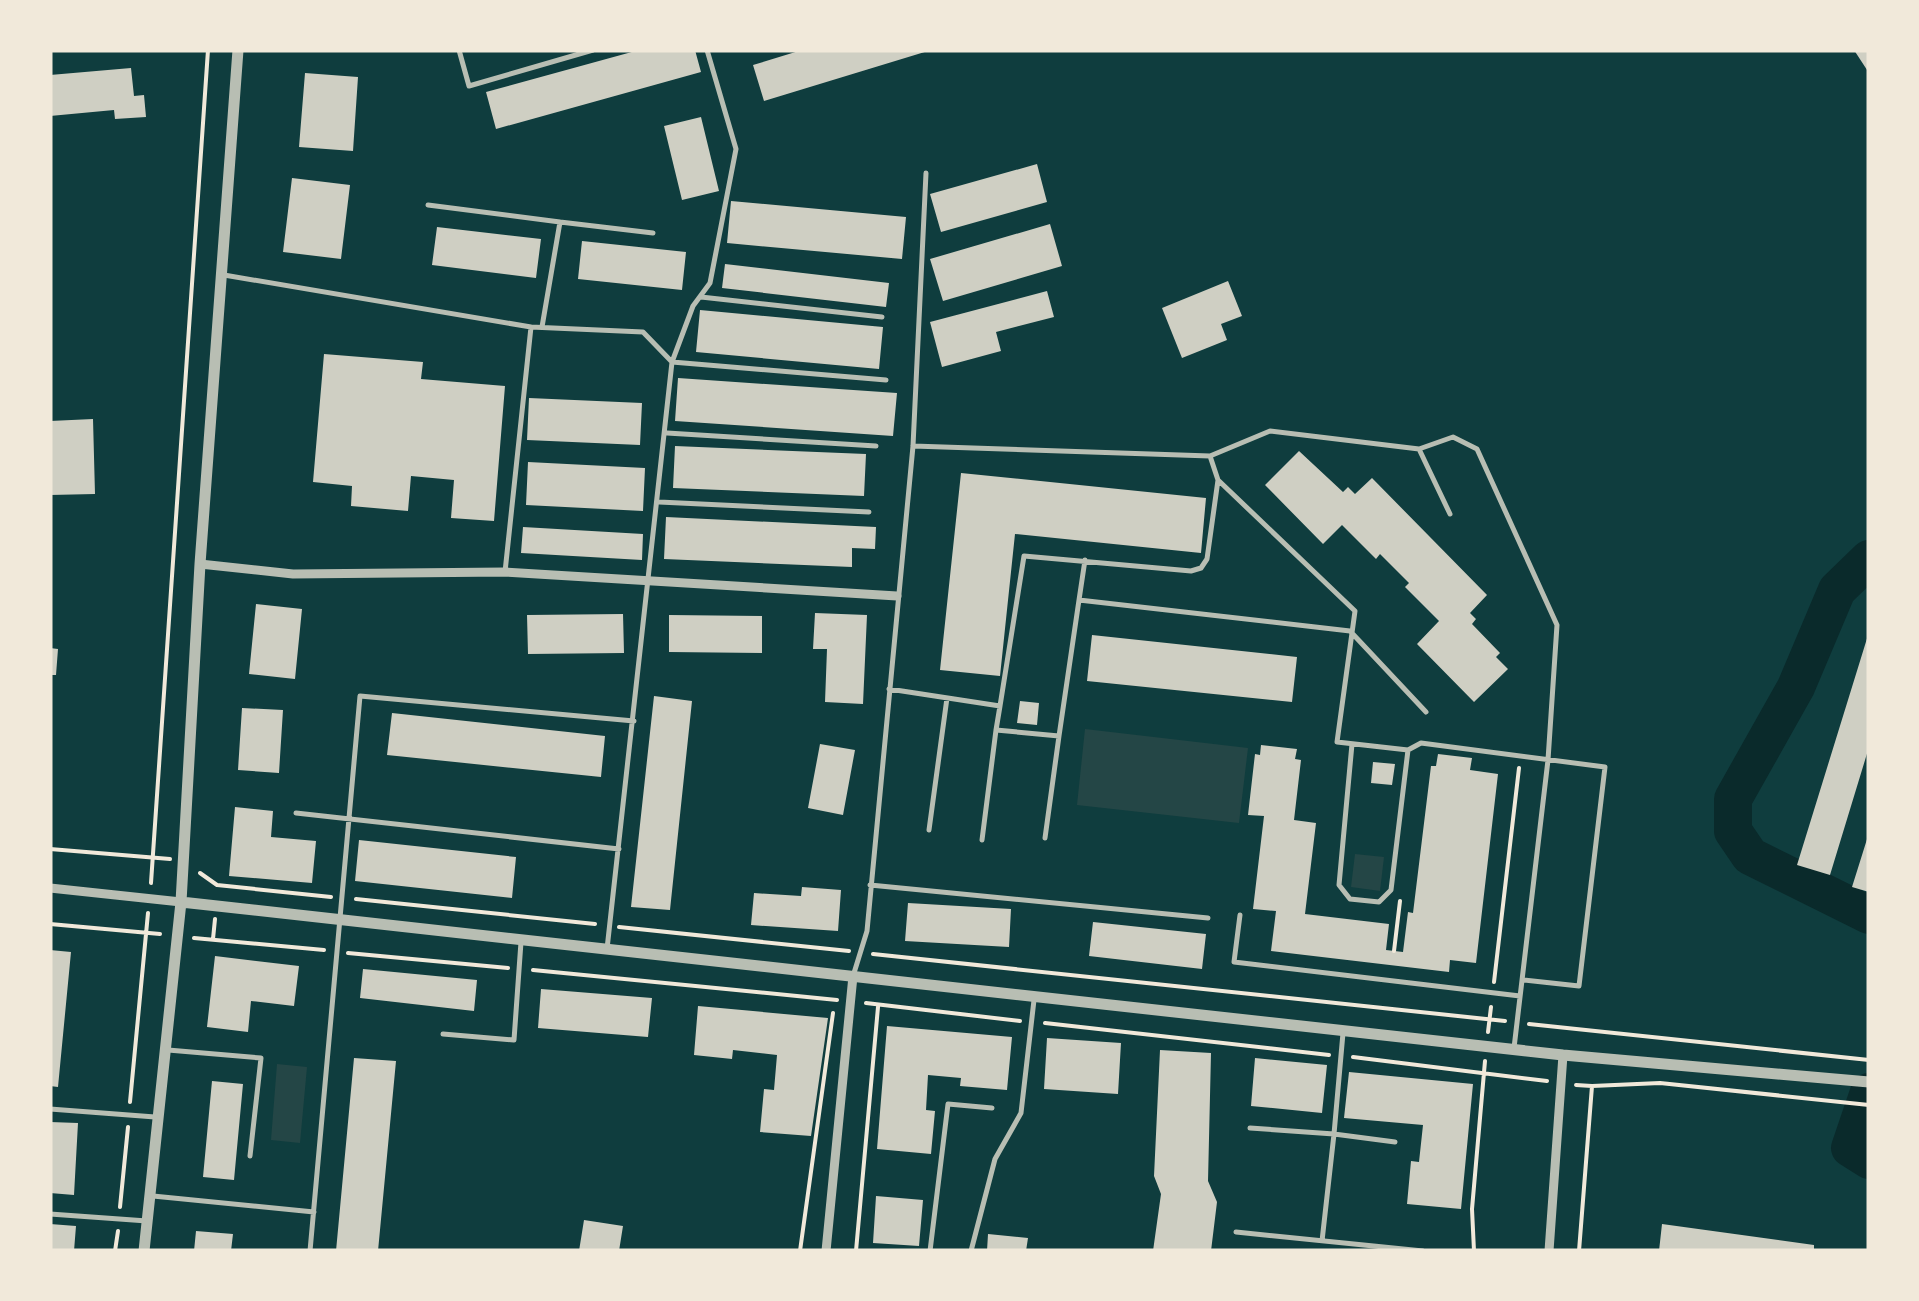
<svg xmlns="http://www.w3.org/2000/svg" width="1919" height="1301" font-family="Inter,sans-serif">
<rect width="100%" height="100%" fill="#0f3d3e"/>
<path fill="#244646" d="M 1085,729 L 1248,748 L 1239,823 L 1077,805 Z
M 1355,854 L 1384,857 L 1380,891 L 1351,887 Z
M 277,1064 L 307,1067 L 300,1143 L 271,1140 Z"/>
<g fill="none" stroke-linecap="round" stroke-linejoin="round">
<path stroke="#0a2a2b" stroke-width="38" d="M 1869,559 L 1837,590 L 1796,687 L 1733,799 L 1733,831 L 1750,856 L 1869,915
M 1869,1092 L 1850,1148 L 1869,1160"/>
</g>
<path fill="#cfcfc3" d="M 639,50 L 695,50 L 701,72 L 496,129 L 486,92 Z
M 802,50 L 928,50 L 928,51 L 764,101 L 753,65 Z
M 1854,50 L 1869,50 L 1869,73 Z
M 131,68 L 134,96 L 144,95 L 146,117 L 115,119 L 114,110 L 50,116 L 50,75 Z
M 305,73 L 358,77 L 353,151 L 299,147 Z
M 701,117 L 719,191 L 682,200 L 664,126 Z
M 1037,164 L 1047,202 L 941,232 L 930,194 Z
M 292,178 L 350,185 L 341,259 L 283,252 Z
M 731,201 L 906,217 L 902,259 L 727,243 Z
M 1050,224 L 1062,266 L 943,301 L 930,259 Z
M 437,227 L 541,239 L 536,278 L 432,265 Z
M 582,241 L 686,252 L 682,290 L 578,279 Z
M 725,264 L 889,283 L 886,307 L 722,288 Z
M 1228,281 L 1242,316 L 1221,324 L 1227,340 L 1182,358 L 1162,308 Z
M 1047,291 L 1054,317 L 996,332 L 1001,351 L 942,367 L 930,322 Z
M 700,310 L 883,327 L 879,369 L 696,352 Z
M 324,354 L 423,362 L 421,379 L 505,386 L 494,521 L 451,518 L 454,480 L 411,476 L 408,511 L 351,506 L 352,486 L 313,482 Z
M 678,378 L 897,393 L 893,436 L 675,421 Z
M 529,398 L 642,403 L 640,445 L 527,440 Z
M 93,419 L 95,494 L 50,495 L 50,421 Z
M 675,446 L 866,454 L 864,496 L 673,488 Z
M 1299,451 L 1343,492 L 1348,487 L 1355,494 L 1372,478 L 1487,595 L 1470,613 L 1476,619 L 1472,624 L 1500,653 L 1496,657 L 1508,669 L 1474,702 L 1417,644 L 1439,621 L 1405,587 L 1409,583 L 1380,554 L 1376,559 L 1342,525 L 1323,544 L 1265,485 Z
M 528,462 L 645,468 L 643,511 L 526,505 Z
M 961,473 L 1206,498 L 1201,553 L 1015,534 L 1000,676 L 940,670 Z
M 666,517 L 876,527 L 875,549 L 852,548 L 852,567 L 664,559 Z
M 523,527 L 643,534 L 642,560 L 521,553 Z
M 256,604 L 302,609 L 295,679 L 249,674 Z
M 815,613 L 867,615 L 863,704 L 825,702 L 827,649 L 813,649 Z
M 623,614 L 624,653 L 528,654 L 527,615 Z
M 669,615 L 762,616 L 762,653 L 669,652 Z
M 1869,632 L 1869,747 L 1830,875 L 1797,865 Z
M 1092,635 L 1297,657 L 1292,702 L 1087,681 Z
M 50,648 L 58,649 L 56,675 L 50,675 Z
M 654,696 L 692,701 L 670,910 L 631,907 Z
M 1020,701 L 1039,703 L 1037,725 L 1017,723 Z
M 242,708 L 283,710 L 279,773 L 238,770 Z
M 392,713 L 605,736 L 601,777 L 387,755 Z
M 820,744 L 855,750 L 843,815 L 808,808 Z
M 1261,745 L 1297,749 L 1295,759 L 1301,760 L 1294,820 L 1316,823 L 1305,914 L 1389,924 L 1386,950 L 1403,952 L 1408,912 L 1413,913 L 1431,766 L 1436,766 L 1438,754 L 1472,758 L 1470,770 L 1498,774 L 1476,963 L 1450,960 L 1449,972 L 1271,951 L 1276,911 L 1253,909 L 1264,816 L 1248,815 L 1255,754 L 1260,755 Z
M 1373,762 L 1395,764 L 1392,785 L 1371,783 Z
M 235,807 L 273,811 L 271,837 L 316,841 L 312,883 L 229,876 Z
M 1868,836 L 1869,836 L 1869,892 L 1852,887 Z
M 359,840 L 516,857 L 512,898 L 355,881 Z
M 802,887 L 841,890 L 838,931 L 751,925 L 754,893 L 801,896 Z
M 908,903 L 1011,909 L 1009,947 L 905,941 Z
M 1093,922 L 1206,934 L 1202,969 L 1089,956 Z
M 50,950 L 71,952 L 58,1087 L 50,1086 Z
M 215,956 L 299,966 L 294,1006 L 251,1001 L 248,1032 L 207,1027 Z
M 363,969 L 477,980 L 474,1011 L 360,998 Z
M 541,989 L 652,998 L 648,1037 L 538,1028 Z
M 698,1006 L 828,1018 L 811,1136 L 760,1132 L 764,1089 L 774,1090 L 777,1055 L 733,1050 L 732,1059 L 694,1055 Z
M 887,1026 L 1012,1037 L 1007,1090 L 960,1086 L 961,1078 L 928,1075 L 926,1110 L 935,1111 L 931,1154 L 877,1149 Z
M 1047,1038 L 1121,1043 L 1118,1094 L 1044,1089 Z
M 1160,1050 L 1211,1053 L 1208,1181 L 1217,1202 L 1211,1251 L 1153,1251 L 1161,1194 L 1154,1176 Z
M 354,1058 L 396,1061 L 378,1251 L 336,1251 Z
M 1255,1058 L 1327,1065 L 1322,1113 L 1251,1106 Z
M 1349,1072 L 1473,1084 L 1461,1209 L 1407,1204 L 1411,1161 L 1419,1162 L 1423,1125 L 1344,1118 Z
M 212,1081 L 243,1084 L 234,1180 L 203,1177 Z
M 50,1122 L 78,1123 L 74,1195 L 50,1193 Z
M 876,1196 L 923,1200 L 919,1246 L 873,1243 Z
M 584,1220 L 623,1226 L 619,1251 L 579,1251 Z
M 50,1224 L 76,1226 L 74,1251 L 50,1251 Z
M 1662,1224 L 1814,1245 L 1814,1251 L 1659,1251 Z
M 196,1231 L 233,1234 L 231,1251 L 194,1251 Z
M 988,1234 L 1028,1238 L 1026,1251 L 987,1251 Z"/>
<g fill="none" stroke-linecap="round" stroke-linejoin="round">
<path stroke="#f1e9da" stroke-width="4" d="M 50,849 L 170,859
M 200,873 L 217,885 L 331,897
M 151,883 L 208,50
M 356,899 L 595,924
M 50,924 L 160,934
M 619,927 L 849,951
M 194,938 L 324,950
M 213,939 L 215,919
M 1394,951 L 1400,901
M 348,953 L 508,968
M 873,954 L 1505,1021
M 533,970 L 837,1000
M 1494,982 L 1519,768
M 866,1003 L 1020,1021
M 1045,1023 L 1329,1055
M 1529,1024 L 1869,1060
M 1488,1032 L 1491,1007
M 1353,1057 L 1547,1081
M 1576,1085 L 1592,1086
M 130,1102 L 148,913
M 120,1207 L 128,1127
M 115,1251 L 118,1231
M 800,1251 L 833,1013
M 856,1251 L 878,1007
M 1474,1251 L 1472,1209 L 1485,1061
M 1579,1251 L 1592,1086 L 1660,1083 L 1869,1105"/>
<path stroke="#b8beb3" stroke-width="5" d="M 459,50 L 469,86 L 593,50
M 428,205 L 560,222 L 542,327
M 560,222 L 653,233
M 224,275 L 531,327
M 701,297 L 882,317
M 667,433 L 876,446
M 1419,449 L 1450,514
M 1210,456 L 1270,431 L 1419,449 L 1453,437 L 1477,449 L 1557,625 L 1548,760 L 1514,1048
M 1218,480 L 1355,611 L 1337,742 L 1408,750 L 1421,743 L 1605,767 L 1579,986 L 1523,980
M 659,502 L 869,512
M 505,572 L 531,327 L 643,332 L 672,362 L 693,306 L 710,283 L 736,149 L 707,50
M 1079,600 L 1085,560
M 889,689 L 1000,706 L 1024,556 L 1191,571 L 1201,568 L 1207,559 L 1218,480 L 1210,456 L 913,446
M 1000,706 L 996,730 L 1059,736 L 1079,600 L 1350,631 L 1426,712
M 1352,744 L 1339,885 L 1350,899 L 1379,902 L 1391,890 L 1408,750
M 296,813 L 619,849
M 929,830 L 947,698
M 1045,838 L 1059,736
M 982,840 L 996,730
M 870,885 L 1208,918
M 1240,915 L 1234,962 L 1520,996
M 607,949 L 672,362 L 886,380
M 854,973 L 867,931 L 913,446 L 926,173
M 443,1034 L 514,1040 L 521,942
M 168,1050 L 261,1058 L 250,1156
M 50,1109 L 155,1117
M 1250,1128 L 1334,1134 L 1343,1033
M 153,1196 L 314,1212
M 50,1214 L 147,1221
M 1236,1232 L 1423,1251
M 1322,1241 L 1334,1134 L 1395,1142
M 310,1251 L 360,696 L 634,721
M 930,1251 L 948,1104 L 992,1108
M 971,1251 L 995,1159 L 1021,1113 L 1034,1000"/>
<path stroke="#b8beb3" stroke-width="9" d="M 200,564 L 293,574 L 505,572 L 897,596
M 50,888 L 181,902
M 826,1251 L 853,976
M 1549,1251 L 1563,1055"/>
<path stroke="#b8beb3" stroke-width="11" d="M 181,902 L 1563,1055 L 1869,1082
M 144,1251 L 181,902 L 200,564 L 238,50"/>
</g>
<rect width="1919" height="1301" fill="none" stroke="#f1e9da" stroke-width="105"/>
</svg>
